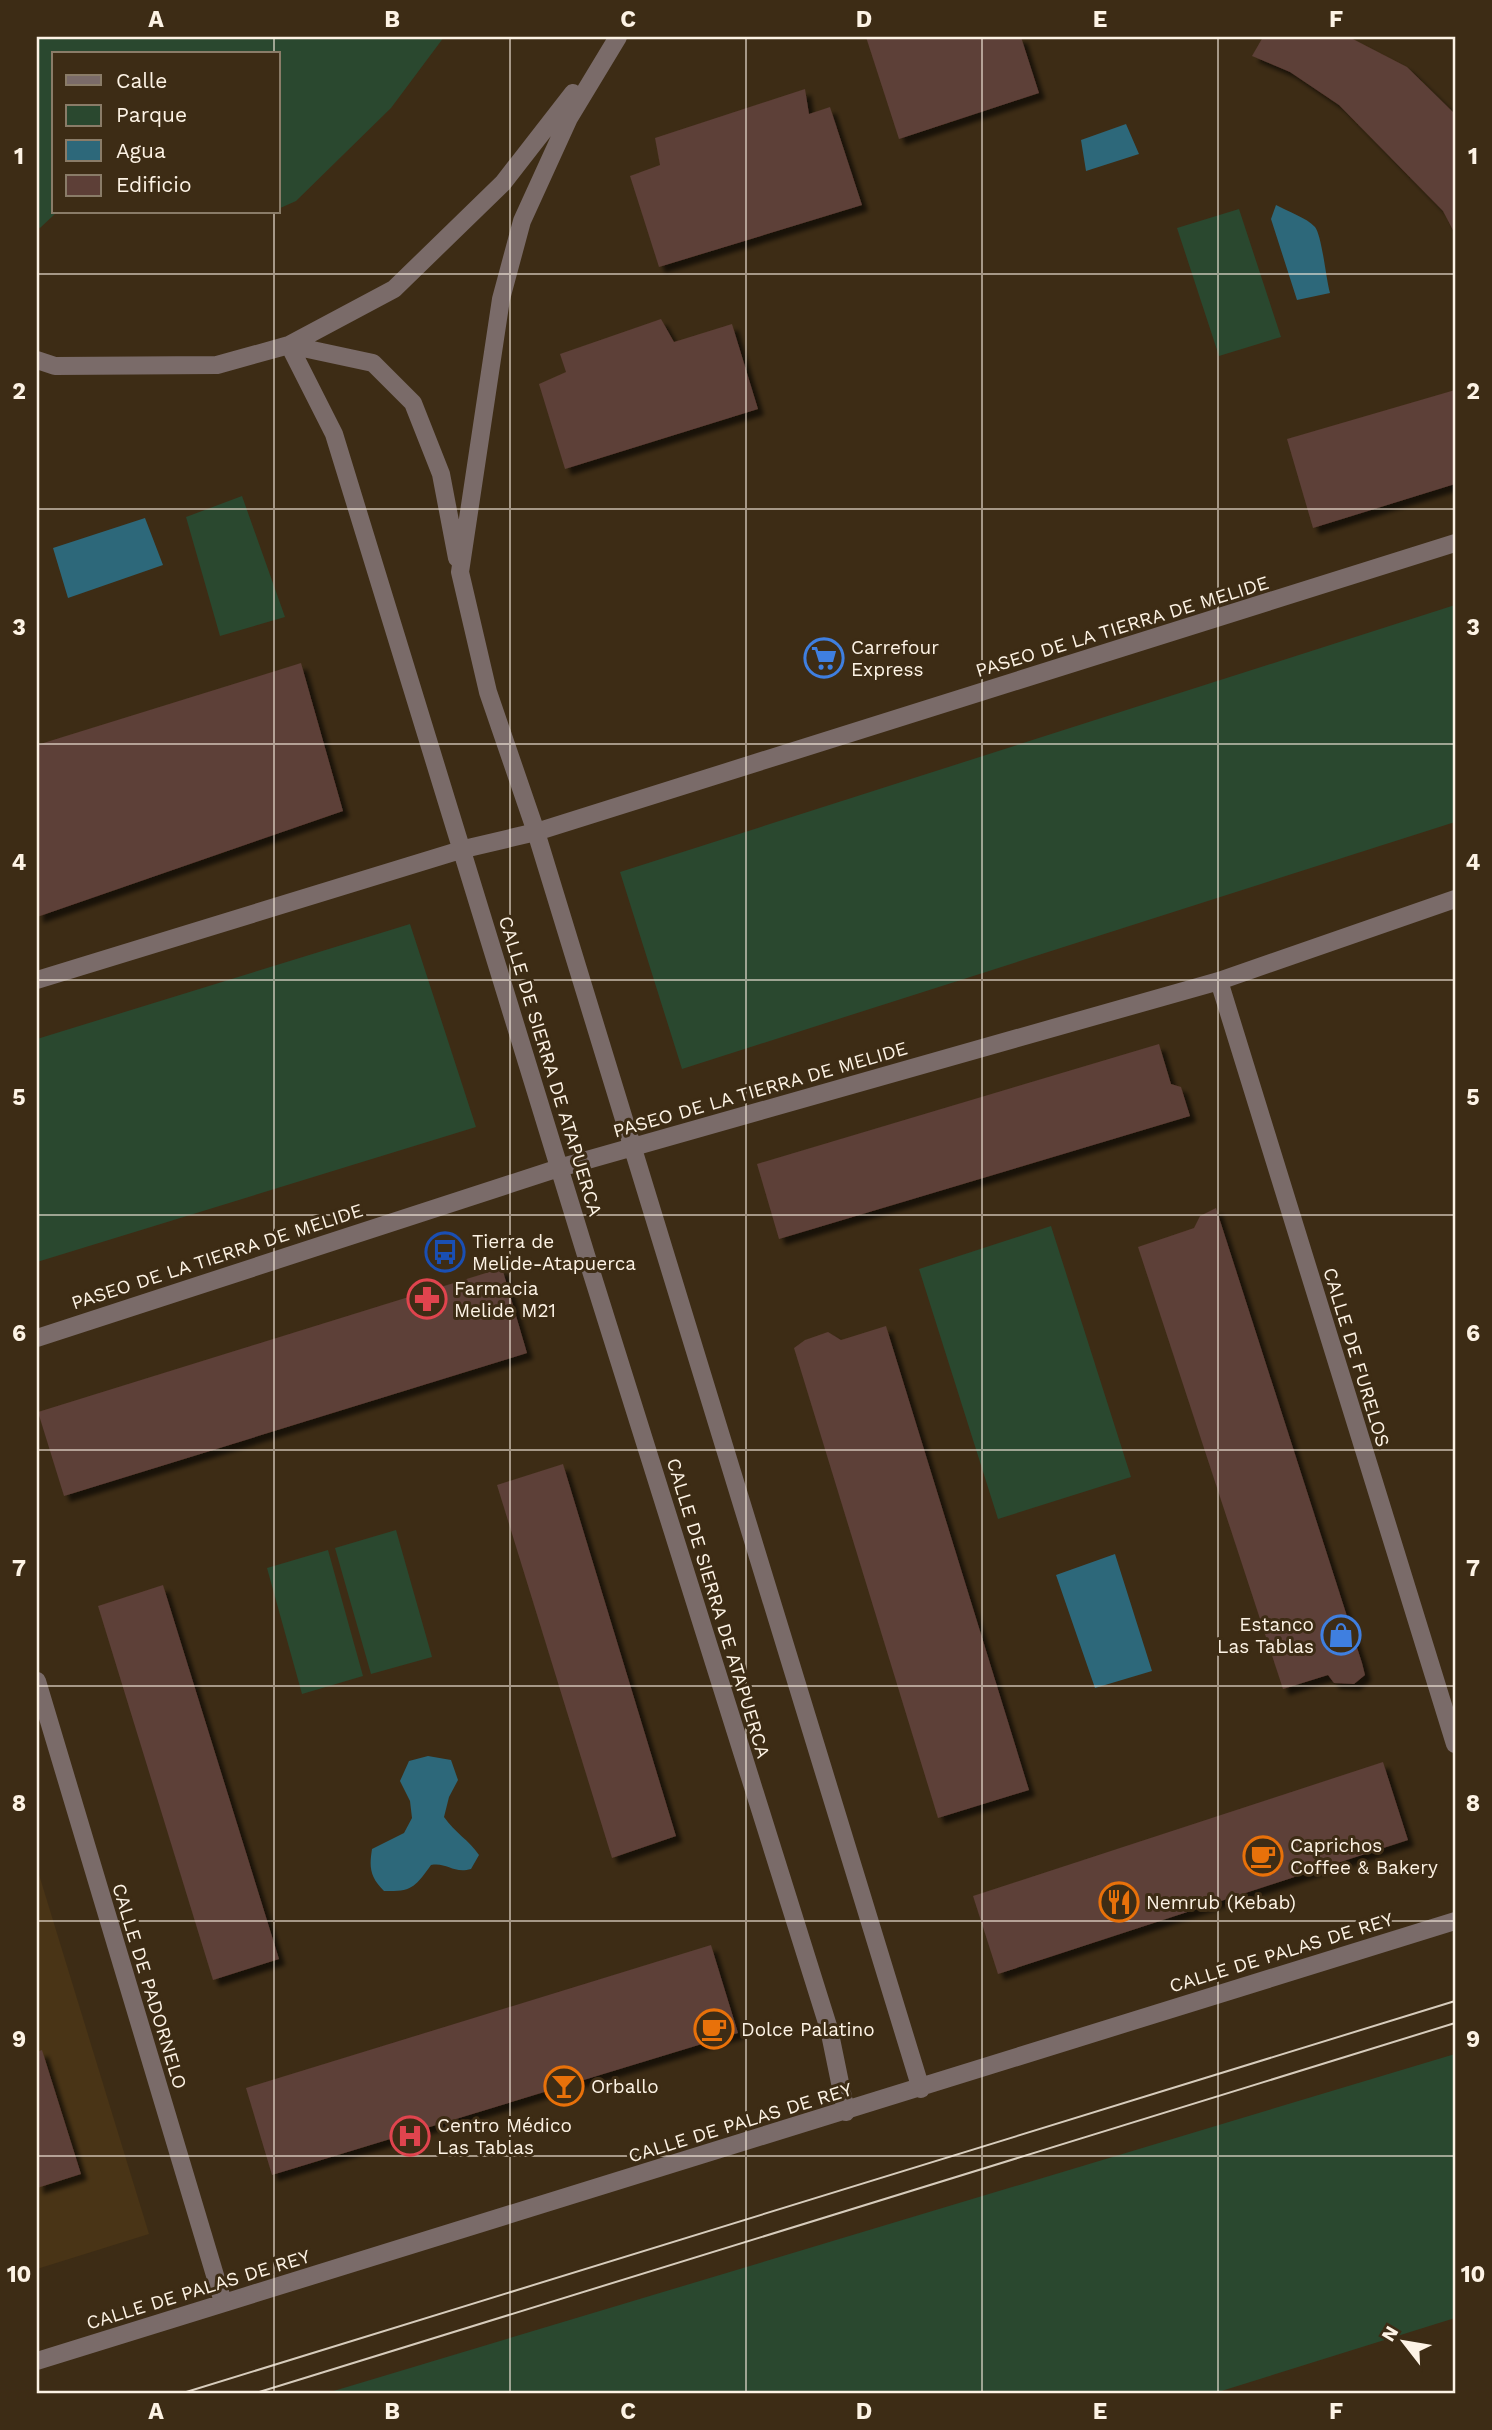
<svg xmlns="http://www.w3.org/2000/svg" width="1492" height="2430" font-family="'Work Sans',sans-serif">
<defs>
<filter id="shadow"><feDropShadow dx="6" dy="6" stdDeviation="2" flood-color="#0009"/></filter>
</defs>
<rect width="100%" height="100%" fill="#3d2c15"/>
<path fill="#493416" d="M 37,1868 L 149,2234 L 37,2269 Z"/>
<path fill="#2a482f" d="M 37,37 L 444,37 L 391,108 L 296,201 L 278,209 L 278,54 L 54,54 L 54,212 L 57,212 L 40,228 L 37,227 Z
M 1239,209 L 1281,337 L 1219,356 L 1177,228 Z
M 242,496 L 285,617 L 220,636 L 186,517 Z
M 1455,605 L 1455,822 L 682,1069 L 620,872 Z
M 410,924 L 476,1127 L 37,1262 L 37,1039 Z
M 1051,1226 L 1131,1477 L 998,1519 L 919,1269 Z
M 396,1530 L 432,1657 L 371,1674 L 335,1548 Z
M 328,1550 L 363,1676 L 302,1694 L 267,1568 Z
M 1455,2054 L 1455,2318 L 1215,2393 L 327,2393 Z"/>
<path fill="#2d687a" d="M 1126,124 L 1139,154 L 1086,171 L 1081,140 Z
M 1276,205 C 1287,211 1307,218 1315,227 C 1322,236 1326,279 1330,293 L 1297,300 L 1271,219 Z
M 145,518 L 163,565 L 68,598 L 53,548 Z
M 1115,1554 L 1152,1671 L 1095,1688 L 1056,1575 Z
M 428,1756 L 451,1760 L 458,1780 L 449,1797 L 444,1817 C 455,1833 469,1840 479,1855 L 471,1869 C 453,1874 447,1862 431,1865 C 415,1887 412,1892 384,1891 C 370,1877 369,1868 372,1849 L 404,1833 L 412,1818 L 410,1801 L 400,1781 L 409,1761 Z"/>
<path fill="#5d3f37" filter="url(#shadow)" d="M 866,37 L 1021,37 L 1039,93 L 899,139 Z
M 1263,37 L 1349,37 L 1407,67 L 1455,114 L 1455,234 L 1443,211 L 1339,105 L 1290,72 L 1252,56 Z
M 805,89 L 809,114 L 830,107 L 862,205 L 659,267 L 630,176 L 660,165 L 655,138 Z
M 661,319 L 674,342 L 732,324 L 758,409 L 565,469 L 539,384 L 566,372 L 560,354 Z
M 1455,390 L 1455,484 L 1313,528 L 1287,439 Z
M 301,663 L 343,811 L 37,917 L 37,745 Z
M 1159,1044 L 1171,1084 L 1181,1087 L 1190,1116 L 779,1239 L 757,1164 Z
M 1216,1208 L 1362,1663 L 1365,1675 L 1354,1684 L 1334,1683 L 1328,1675 L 1283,1689 L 1138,1247 L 1194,1228 L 1200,1216 Z
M 502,1268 L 527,1353 L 64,1496 L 38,1412 Z
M 886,1326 L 1029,1790 L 938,1818 L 794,1348 L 805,1340 L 828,1332 L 841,1340 Z
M 563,1464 L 676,1836 L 612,1858 L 497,1485 Z
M 163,1585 L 279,1959 L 213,1980 L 98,1606 Z
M 1383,1762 L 1408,1840 L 998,1974 L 973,1896 Z
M 711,1945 L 738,2033 L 272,2175 L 246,2088 Z
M 42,2050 L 81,2174 L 37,2188 L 37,2052 Z"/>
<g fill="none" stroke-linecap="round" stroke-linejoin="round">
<path stroke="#7a6b69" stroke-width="18" d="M 618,37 L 569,118 L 522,221 L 501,299 L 460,572 L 488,692 L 536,832 L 921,2089
M 289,345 L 334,434 L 586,1255 L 829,2029 L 846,2112
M 289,345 L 373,363 L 413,403 L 441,474 L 457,558
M 37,360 L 55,366 L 217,365 L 289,345 L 394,289 L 503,183 L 573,93
M 37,980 L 464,849 L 536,832 L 1455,543
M 1219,981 L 1455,1744
M 37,1338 L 559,1168 L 1219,981 L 1455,899
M 37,1681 L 223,2302
M 37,2361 L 1455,1921"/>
<path stroke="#d7ccbc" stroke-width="2" d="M 183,2393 L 1455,2001
M 256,2393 L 1455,2023"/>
</g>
<path fill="none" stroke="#fdf3e5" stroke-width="2" stroke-opacity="0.55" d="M 274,37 L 274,54M 510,37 L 510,2393M 746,37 L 746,2393M 982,37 L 982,2393M 1218,37 L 1218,2393M 274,212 L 274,2393M 37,274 L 1455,274M 37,509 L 1455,509M 37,744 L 1455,744M 37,980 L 1455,980M 37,1215 L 1455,1215M 37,1450 L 1455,1450M 37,1686 L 1455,1686M 37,1921 L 1455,1921M 37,2156 L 1455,2156"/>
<defs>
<g id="supermarket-ring" transform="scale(2.0125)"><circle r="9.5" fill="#3d2c15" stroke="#3f7fe0" stroke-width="1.5"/><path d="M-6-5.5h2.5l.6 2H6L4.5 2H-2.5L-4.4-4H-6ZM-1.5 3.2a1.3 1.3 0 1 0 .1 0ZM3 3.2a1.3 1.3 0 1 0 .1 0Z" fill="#3f7fe0"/></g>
<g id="bus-ring" transform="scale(2.0125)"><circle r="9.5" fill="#3d2c15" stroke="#1a4fb4" stroke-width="1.5"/><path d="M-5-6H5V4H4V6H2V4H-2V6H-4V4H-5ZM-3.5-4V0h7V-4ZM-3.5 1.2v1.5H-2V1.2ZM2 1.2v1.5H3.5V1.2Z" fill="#1a4fb4"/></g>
<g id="pharmacy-ring" transform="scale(2.0125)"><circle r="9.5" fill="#3d2c15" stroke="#e0444e" stroke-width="1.5"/><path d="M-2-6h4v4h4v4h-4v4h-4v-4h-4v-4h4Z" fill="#e0444e"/></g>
<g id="shop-ring" transform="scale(2.0125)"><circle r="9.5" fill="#3d2c15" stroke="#3f7fe0" stroke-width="1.5"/><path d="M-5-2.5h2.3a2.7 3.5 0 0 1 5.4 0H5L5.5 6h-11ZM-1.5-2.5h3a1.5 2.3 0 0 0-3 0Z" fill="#3f7fe0"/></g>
<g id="cafe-ring" transform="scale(2.0125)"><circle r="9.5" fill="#3d2c15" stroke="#e8710a" stroke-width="1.5"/><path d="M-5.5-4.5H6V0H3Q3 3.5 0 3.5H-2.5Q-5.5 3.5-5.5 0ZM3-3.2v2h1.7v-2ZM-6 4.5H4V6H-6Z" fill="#e8710a"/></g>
<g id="restaurant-ring" transform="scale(2.0125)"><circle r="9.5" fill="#3d2c15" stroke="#e8710a" stroke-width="1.5"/><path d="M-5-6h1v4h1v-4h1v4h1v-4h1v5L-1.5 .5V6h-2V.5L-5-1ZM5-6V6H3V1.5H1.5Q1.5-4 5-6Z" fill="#e8710a"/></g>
<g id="bar-ring" transform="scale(2.0125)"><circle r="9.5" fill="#3d2c15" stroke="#e8710a" stroke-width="1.5"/><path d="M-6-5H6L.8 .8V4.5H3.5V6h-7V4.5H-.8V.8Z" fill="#e8710a"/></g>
<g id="hospital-ring" transform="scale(2.0125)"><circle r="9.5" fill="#3d2c15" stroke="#e0444e" stroke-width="1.5"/><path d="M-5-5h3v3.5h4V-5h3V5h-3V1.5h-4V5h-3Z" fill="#e0444e"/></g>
</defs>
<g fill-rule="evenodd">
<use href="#supermarket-ring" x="824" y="658"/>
<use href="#bus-ring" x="445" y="1252"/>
<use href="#pharmacy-ring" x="427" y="1299"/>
<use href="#shop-ring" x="1341" y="1635"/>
<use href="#cafe-ring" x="1263" y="1856"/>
<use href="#restaurant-ring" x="1119" y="1902"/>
<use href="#cafe-ring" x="714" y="2029"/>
<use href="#bar-ring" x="564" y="2086"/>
<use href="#hospital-ring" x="410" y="2136"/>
</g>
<g text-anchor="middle" stroke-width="6" stroke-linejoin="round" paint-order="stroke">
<g font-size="19" fill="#fdf3e5" stroke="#3d2c15">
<text transform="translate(1122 626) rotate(-17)" y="7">PASEO DE LA TIERRA DE MELIDE</text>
<text transform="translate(551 1066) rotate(73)" y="7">CALLE DE SIERRA DE ATAPUERCA</text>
<text transform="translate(760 1089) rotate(-16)" y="7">PASEO DE LA TIERRA DE MELIDE</text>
<text transform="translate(217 1256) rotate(-18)" y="7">PASEO DE LA TIERRA DE MELIDE</text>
<text transform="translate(1357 1357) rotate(73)" y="7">CALLE DE FURELOS</text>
<text transform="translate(719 1608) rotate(73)" y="7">CALLE DE SIERRA DE ATAPUERCA</text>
<text transform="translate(1281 1952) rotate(-17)" y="7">CALLE DE PALAS DE REY</text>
<text transform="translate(150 1986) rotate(73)" y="7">CALLE DE PADORNELO</text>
<text transform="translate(740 2122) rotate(-17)" y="7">CALLE DE PALAS DE REY</text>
<text transform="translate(198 2289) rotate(-17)" y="7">CALLE DE PALAS DE REY</text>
</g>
<g font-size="19" fill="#fdf3e5" stroke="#3d2c15" text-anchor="start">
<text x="851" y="654">Carrefour<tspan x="851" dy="22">Express</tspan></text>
<text x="472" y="1248">Tierra de<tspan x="472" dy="22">Melide-Atapuerca</tspan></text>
<text x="454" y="1295">Farmacia<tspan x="454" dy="22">Melide M21</tspan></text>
<text x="1314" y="1631" text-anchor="end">Estanco<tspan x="1314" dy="22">Las Tablas</tspan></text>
<text x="1290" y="1852">Caprichos<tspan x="1290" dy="22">Coffee &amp; Bakery</tspan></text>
<text x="1146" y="1909">Nemrub (Kebab)</text>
<text x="741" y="2036">Dolce Palatino</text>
<text x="591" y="2093">Orballo</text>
<text x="437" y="2132">Centro Médico<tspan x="437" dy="22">Las Tablas</tspan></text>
</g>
</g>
<rect width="1492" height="2430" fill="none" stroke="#3d2c15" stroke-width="77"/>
<rect x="52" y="52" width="228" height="161" fill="#3d2c15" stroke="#8a7c68" stroke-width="2"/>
<rect x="66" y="75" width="35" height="10" fill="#7a6b69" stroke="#8a7c68" stroke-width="2"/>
<text x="116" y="88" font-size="21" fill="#fdf3e5">Calle</text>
<rect x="66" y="105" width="35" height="21" fill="#2a482f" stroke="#8a7c68" stroke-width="2"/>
<text x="116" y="122" font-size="21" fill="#fdf3e5">Parque</text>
<rect x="66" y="140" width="35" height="21" fill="#2d687a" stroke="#8a7c68" stroke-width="2"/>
<text x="116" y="158" font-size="21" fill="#fdf3e5">Agua</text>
<rect x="66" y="175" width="35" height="21" fill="#5d3f37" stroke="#8a7c68" stroke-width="2"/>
<text x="116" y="192" font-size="21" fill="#fdf3e5">Edificio</text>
<g transform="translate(1404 2342) rotate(301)" stroke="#3d2c15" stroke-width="5" paint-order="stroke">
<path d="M0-5L12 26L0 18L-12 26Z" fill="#fdf3e5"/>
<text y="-10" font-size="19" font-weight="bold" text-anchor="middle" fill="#fdf3e5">N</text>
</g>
<rect x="38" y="38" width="1416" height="2354" fill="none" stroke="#fdf3e5" stroke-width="2.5"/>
<g font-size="23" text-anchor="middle" font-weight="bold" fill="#fdf3e5">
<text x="156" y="27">A</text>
<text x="392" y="27">B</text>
<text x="628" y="27">C</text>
<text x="864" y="27">D</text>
<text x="1100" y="27">E</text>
<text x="1336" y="27">F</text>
<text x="19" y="164">1</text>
<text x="1473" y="164">1</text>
<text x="19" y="399">2</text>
<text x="1473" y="399">2</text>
<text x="19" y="635">3</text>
<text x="1473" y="635">3</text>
<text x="19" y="870">4</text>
<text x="1473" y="870">4</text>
<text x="19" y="1105">5</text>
<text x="1473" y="1105">5</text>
<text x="19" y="1341">6</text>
<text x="1473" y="1341">6</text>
<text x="19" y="1576">7</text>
<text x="1473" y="1576">7</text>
<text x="19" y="1811">8</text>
<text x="1473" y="1811">8</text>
<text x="19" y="2047">9</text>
<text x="1473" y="2047">9</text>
<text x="19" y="2282">10</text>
<text x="1473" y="2282">10</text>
<text x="156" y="2419">A</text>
<text x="392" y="2419">B</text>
<text x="628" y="2419">C</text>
<text x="864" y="2419">D</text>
<text x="1100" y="2419">E</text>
<text x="1336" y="2419">F</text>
</g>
</svg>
